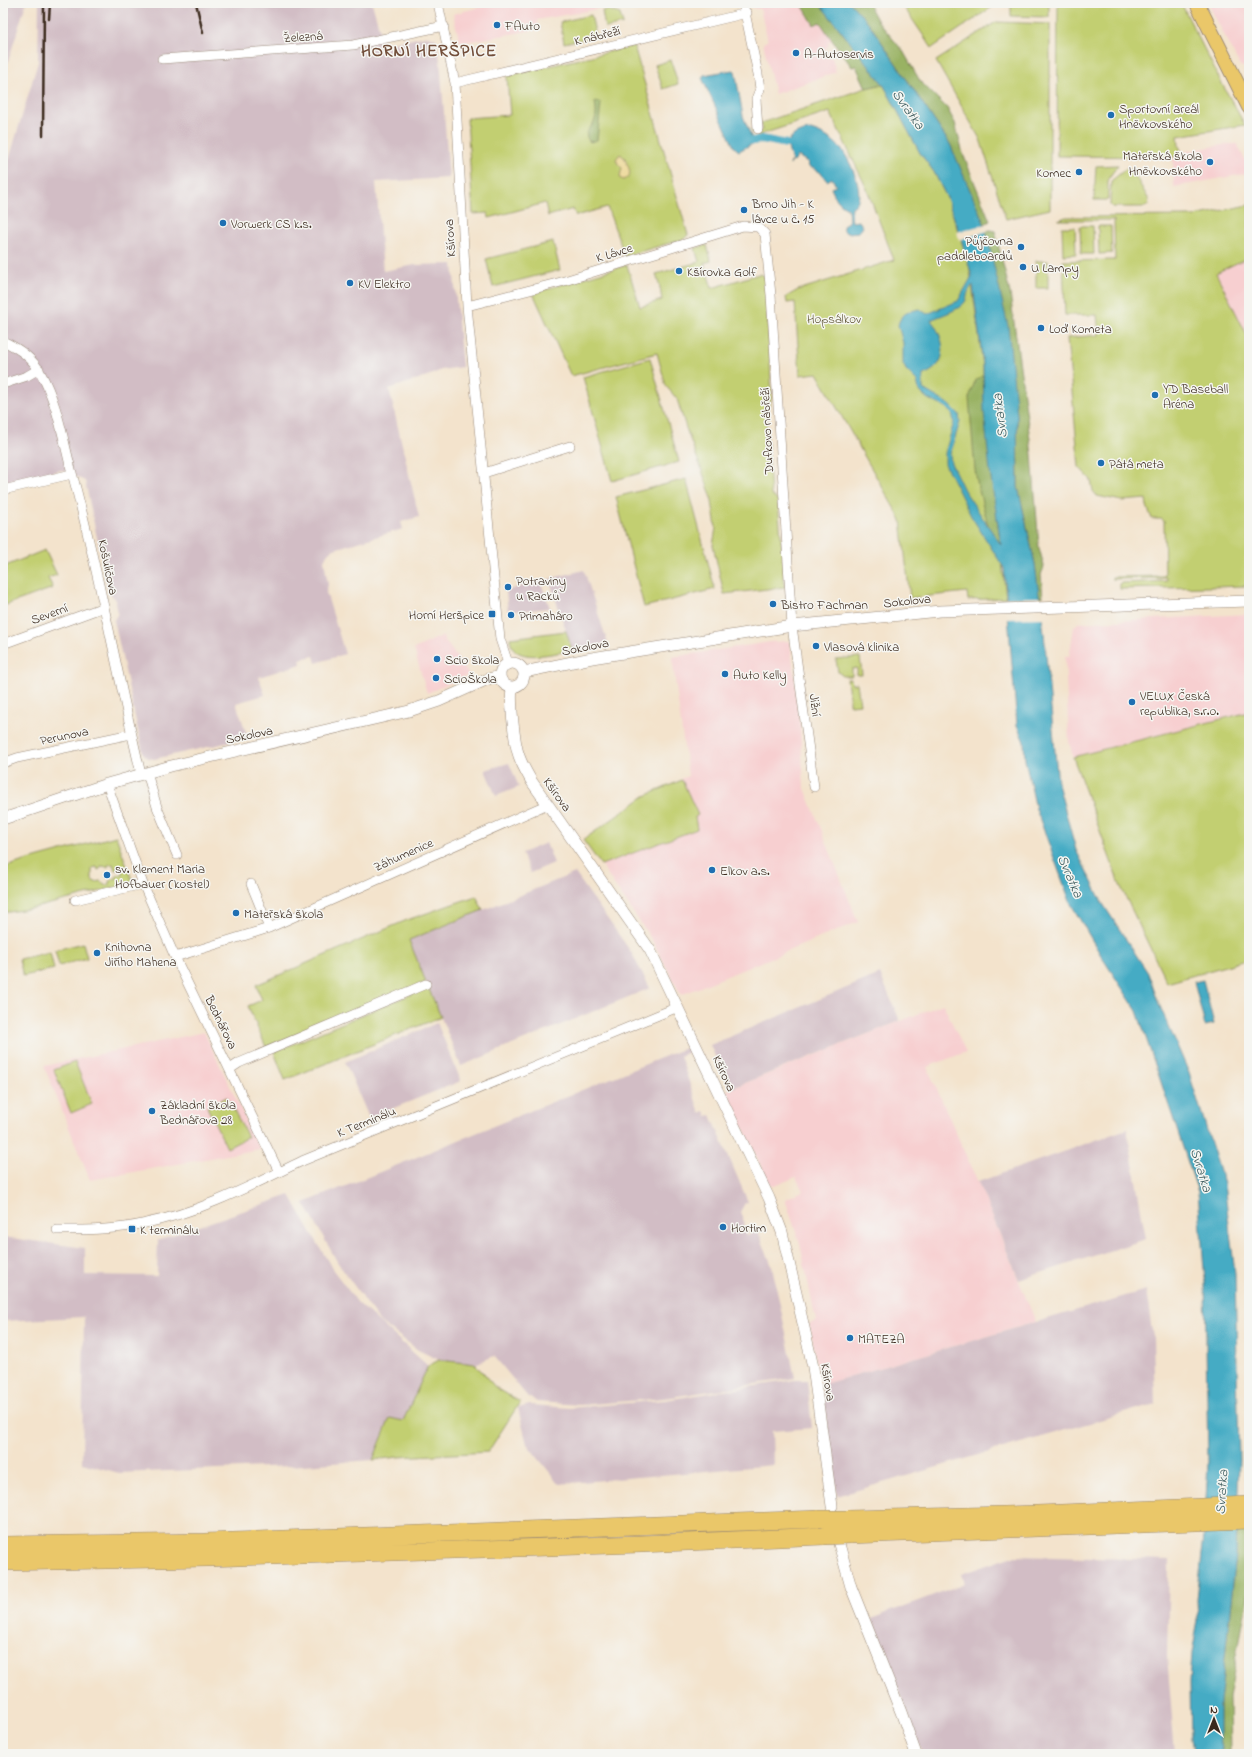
<svg xmlns="http://www.w3.org/2000/svg" width="1252" height="1757" font-family="'Indie Flower',sans-serif">
<rect width="100%" height="100%" fill="#f6f6f2"/>
<filter id="ink" filterUnits="userSpaceOnUse"><feTurbulence type="fractalNoise" baseFrequency=".025" numOctaves="2"/><feDisplacementMap in="SourceGraphic" scale="8" xChannelSelector="R" yChannelSelector="G"/><feConvolveMatrix kernelMatrix="1 2 1 2 8 2 1 2 1" color-interpolation-filters="sRGB"/></filter>
<filter id="wash" filterUnits="userSpaceOnUse"><feTurbulence type="fractalNoise" baseFrequency=".012" numOctaves="4" result="noise"/><feDisplacementMap in="SourceGraphic" scale="16" xChannelSelector="R" yChannelSelector="G"/><feGaussianBlur stdDeviation="0.9" result="paint"/><feColorMatrix in="noise" values="0 0 0 0 0 0 0 0 0 0 0 0 0 0 0 0 0 1.4 0 .05"/><feComposite in="paint" operator="in"/></filter>
<g filter="url(#wash)">
<rect width="100%" height="100%" fill="#f3e3cc"/>
<path fill="#f7cfd0" d="M 495,3 L 602,3 L 603,8 L 537,20 L 539,29 L 460,43 L 453,14 Z
M 750,3 L 801,3 L 814,25 L 820,22 L 832,40 L 828,42 L 829,46 L 825,48 L 829,58 L 832,57 L 836,72 L 775,94 L 763,43 L 768,41 L 760,9 L 756,9 L 752,7 Z
M 1208,3 L 1249,3 L 1249,69 L 1240,66 Z
M 1228,144 L 1237,144 L 1249,168 L 1249,173 L 1174,187 L 1173,157 L 1184,157 L 1182,152 Z
M 1249,257 L 1249,339 L 1216,273 Z
M 1249,614 L 1249,712 L 1073,757 L 1069,742 L 1065,657 L 1069,657 L 1074,627 L 1078,623 Z
M 442,636 L 469,675 L 427,693 L 414,649 Z
M 790,641 L 799,711 L 804,786 L 858,922 L 681,995 L 652,940 L 601,865 L 696,829 L 695,817 L 698,815 L 681,779 L 688,776 L 672,657 L 770,642 Z
M 943,1004 L 966,1052 L 927,1067 L 978,1182 L 1036,1322 L 821,1385 L 809,1324 L 816,1321 L 800,1244 L 785,1199 L 803,1191 L 796,1177 L 774,1186 L 769,1184 L 726,1091 Z
M 204,1032 L 260,1149 L 90,1180 L 44,1066 Z"/>
<path fill="#d2bdc5" d="M 3,3 L 26,3 L 3,78 Z
M 39,3 L 372,3 L 384,45 L 426,36 L 431,37 L 436,39 L 440,60 L 449,178 L 376,182 L 383,271 L 415,265 L 453,264 L 462,367 L 441,370 L 433,374 L 389,389 L 419,517 L 401,522 L 403,529 L 334,549 L 327,554 L 324,560 L 328,585 L 326,592 L 345,654 L 316,663 L 314,656 L 300,659 L 301,664 L 259,677 L 265,695 L 236,703 L 248,738 L 154,759 L 148,758 L 143,753 L 114,620 L 118,613 L 115,598 L 109,594 L 85,481 L 62,470 L 3,483 L 3,180 L 38,62 Z
M 584,570 L 608,644 L 572,649 L 549,579 Z
M 540,580 L 550,608 L 508,612 L 506,591 Z
M 509,763 L 519,787 L 496,796 L 485,770 Z
M 546,843 L 554,863 L 530,873 L 522,853 Z
M 575,873 L 631,952 L 650,988 L 461,1066 L 409,940 Z
M 880,974 L 900,1021 L 730,1089 L 710,1045 Z
M 437,1023 L 461,1081 L 369,1118 L 345,1062 Z
M 688,1047 L 690,1051 L 680,1056 L 700,1113 L 705,1111 L 707,1116 L 711,1115 L 748,1202 L 745,1203 L 740,1212 L 745,1224 L 743,1225 L 747,1235 L 758,1231 L 772,1266 L 795,1378 L 664,1398 L 580,1405 L 537,1402 L 527,1396 L 494,1356 L 475,1364 L 439,1360 L 418,1350 L 380,1322 L 338,1263 L 304,1203 Z
M 1127,1129 L 1146,1239 L 1019,1280 L 978,1182 Z
M 290,1195 L 333,1270 L 358,1303 L 428,1366 L 403,1421 L 390,1418 L 373,1460 L 290,1466 L 119,1473 L 82,1463 L 84,1317 L 3,1321 L 3,1237 L 85,1248 L 85,1275 L 157,1276 L 158,1240 Z
M 1146,1290 L 1153,1338 L 1155,1404 L 837,1496 L 821,1385 Z
M 795,1380 L 807,1380 L 812,1428 L 772,1431 L 773,1465 L 559,1484 L 527,1444 L 518,1408 L 530,1405 L 570,1408 L 665,1400 Z
M 1014,1556 L 1169,1560 L 1167,1656 L 1175,1754 L 923,1754 L 871,1619 L 965,1583 L 962,1574 Z"/>
<path fill="#c2cf71" stroke="#7e7c48" fill-rule="evenodd" d="M 901,3 L 998,3 L 932,48 Z
M 1011,3 L 1049,3 L 1049,17 L 1011,16 Z
M 1058,3 L 1181,3 L 1220,80 L 1245,125 L 1178,136 L 1179,146 L 1184,157 L 1057,156 Z
M 608,10 L 620,14 L 623,24 L 605,28 L 602,11 Z
M 591,15 L 596,36 L 564,43 L 560,22 Z
M 996,22 L 1050,24 L 1050,209 L 1006,219 L 980,139 L 936,61 Z
M 634,46 L 688,235 L 684,239 L 625,256 L 607,207 L 576,216 L 573,209 L 548,216 L 545,203 L 489,218 L 488,213 L 473,214 L 467,118 L 510,115 L 507,76 Z
M 671,60 L 678,84 L 663,89 L 655,65 Z
M 883,84 L 920,153 L 934,172 L 947,198 L 969,264 L 983,365 L 984,412 L 1006,598 L 968,600 L 967,592 L 910,598 L 901,520 L 817,373 L 800,375 L 795,302 L 787,303 L 786,297 L 798,290 L 894,260 L 867,189 L 830,112 L 759,135 L 753,133 L 751,129 L 755,131 L 762,130 L 761,123 L 866,88 Z
M 1118,165 L 1108,179 L 1108,200 L 1094,200 L 1096,166 Z
M 1127,168 L 1133,172 L 1149,200 L 1148,205 L 1145,207 L 1112,207 L 1110,205 L 1111,181 Z
M 1249,205 L 1249,257 L 1216,273 L 1249,339 L 1249,586 L 1120,589 L 1120,583 L 1167,581 L 1167,578 L 1112,579 L 1112,577 L 1165,576 L 1164,521 L 1161,519 L 1152,519 L 1147,506 L 1146,499 L 1122,501 L 1097,496 L 1093,491 L 1091,480 L 1079,467 L 1067,338 L 1099,335 L 1097,315 L 1065,315 L 1063,261 L 1115,260 L 1114,220 L 1058,220 L 1066,217 L 1194,216 Z
M 1080,226 L 1093,226 L 1094,254 L 1081,254 Z
M 1098,226 L 1111,226 L 1112,253 L 1099,254 Z
M 1062,227 L 1075,227 L 1076,254 L 1063,255 Z
M 553,242 L 560,270 L 493,287 L 486,259 Z
M 707,245 L 711,261 L 704,263 L 712,288 L 759,274 L 765,276 L 772,397 L 766,415 L 771,495 L 778,501 L 785,587 L 724,594 L 713,545 L 716,528 L 711,495 L 687,431 L 677,399 L 666,386 L 657,353 L 571,376 L 533,293 L 627,265 L 640,307 L 662,300 L 660,288 L 656,274 L 699,262 L 695,248 Z
M 1036,261 L 1048,261 L 1048,288 L 1036,288 Z
M 650,358 L 679,462 L 612,481 L 583,377 Z
M 686,479 L 715,589 L 644,607 L 616,497 Z
M 45,550 L 57,575 L 48,578 L 53,588 L 3,606 L 3,567 Z
M 566,631 L 572,650 C 554,653 511,666 510,638 Z
M 860,657 L 862,675 L 857,675 L 857,668 L 852,669 L 852,676 L 843,676 L 838,672 L 836,659 Z
M 847,679 L 851,679 L 852,684 L 857,683 L 860,704 L 850,705 Z
M 1249,712 L 1249,959 L 1167,983 L 1119,883 L 1073,757 Z
M 682,780 L 698,815 L 695,817 L 697,829 L 601,865 L 583,840 L 645,796 Z
M 116,836 L 133,883 L 34,908 L 3,913 L 3,868 L 21,862 ZM 113,864 L 115,870 L 121,869 L 123,874 L 116,876 L 117,878 L 110,880 L 108,885 L 106,885 L 100,881 L 95,882 L 92,880 L 92,868 L 97,867 L 98,870 L 100,869 L 101,866 L 108,867 L 108,865 Z
M 476,896 L 483,910 L 409,940 L 426,982 L 266,1047 L 248,1006 L 262,1000 L 256,985 L 407,920 Z
M 83,943 L 87,958 L 59,966 L 55,950 Z
M 50,952 L 54,969 L 23,976 L 19,959 Z
M 428,987 L 441,1017 L 285,1080 L 274,1052 Z
M 75,1062 L 92,1104 L 71,1113 L 54,1070 Z
M 227,1097 L 248,1137 L 227,1148 L 207,1107 Z
M 439,1360 L 475,1364 L 495,1387 L 520,1402 L 488,1452 L 398,1457 L 373,1460 L 390,1418 L 403,1421 L 428,1366 Z"/>
<path fill="#99b263" stroke="#6a6e40" d="M 801,3 L 819,3 L 883,84 L 866,88 L 856,66 L 852,67 L 832,40 L 820,22 L 814,25 Z
M 850,3 L 868,3 L 877,20 L 903,51 L 920,81 L 947,108 L 955,123 L 963,154 L 990,221 L 984,224 L 950,144 L 868,22 Z
M 596,101 L 601,103 L 597,140 L 590,142 C 582,133 590,130 594,122 C 597,116 596,109 595,102 Z
M 990,230 L 995,231 L 1010,293 L 1032,454 L 1039,548 L 1044,566 L 1041,575 L 1043,597 L 1039,597 L 1035,564 L 1018,487 L 1017,414 L 986,231 Z
M 983,375 C 985,433 993,489 1001,546 L 989,529 L 978,487 L 975,470 L 969,398 L 975,381 Z
M 1249,1530 L 1249,1592 L 1229,1697 L 1230,1754 L 1223,1754 L 1220,1738 L 1220,1703 L 1236,1555 L 1237,1531 Z"/>
<path fill="#eeda9e" stroke="#94825e" d="M 620,154 L 625,158 C 627,166 635,175 624,180 L 621,179 L 620,176 L 622,168 L 618,164 L 616,159 Z"/>
<path fill="#44abc4" stroke="#406a71" fill-rule="evenodd" d="M 819,3 L 850,3 L 868,22 L 950,144 L 984,223 L 1008,326 L 1017,414 L 1018,487 L 1035,564 L 1044,633 L 1058,784 L 1076,850 L 1103,904 L 1148,973 L 1159,1004 L 1189,1073 L 1224,1184 L 1235,1273 L 1239,1459 L 1236,1555 L 1220,1703 L 1220,1738 L 1223,1754 L 1194,1754 L 1191,1740 L 1190,1683 L 1192,1653 L 1198,1621 L 1197,1600 L 1204,1535 L 1208,1463 L 1205,1282 L 1198,1192 L 1137,1011 L 1103,959 L 1071,904 L 1036,809 L 1025,760 L 1024,742 L 1017,725 L 1004,568 L 971,516 L 945,464 L 945,453 L 954,422 L 952,413 L 945,407 L 928,399 L 923,395 L 919,390 L 917,381 L 906,370 L 903,364 L 903,343 L 898,325 C 901,313 909,311 920,309 L 927,314 L 958,301 L 972,276 L 959,232 L 947,198 L 934,172 L 920,153 L 883,84 ZM 973,285 L 983,365 L 984,412 L 990,472 L 1001,545 L 964,490 L 951,463 L 950,454 L 960,422 L 959,414 L 950,405 L 923,389 L 923,375 C 950,365 946,340 931,320 C 941,315 958,311 965,302 C 968,296 966,292 973,285 Z
M 733,70 L 735,71 L 743,116 L 753,141 L 752,144 L 739,151 L 734,147 L 702,78 L 704,75 Z
M 811,130 C 823,134 833,139 842,150 C 850,160 869,200 852,207 L 851,216 L 852,222 L 859,221 L 863,227 L 859,232 L 847,233 L 843,230 L 843,226 L 849,222 L 848,208 C 838,204 835,197 831,188 L 836,186 L 832,178 L 827,181 L 820,172 L 808,166 L 809,163 L 798,156 L 794,162 L 792,161 L 790,165 L 792,159 C 782,140 792,132 811,130 Z
M 1203,980 L 1214,1024 L 1205,1026 L 1194,982 Z"/>
<path fill="#f3e3cc" d="M 986,224 L 988,231 L 959,240 L 957,232 Z
M 1041,597 L 1044,618 L 1006,619 L 1004,598 Z"/>
<g fill="none" stroke-linecap="round" stroke-linejoin="round">
<path stroke="#44abc4" stroke-width="8" d="M 753,141 L 762,139 L 787,144"/>
</g>
</g>
<g filter="url(#ink)">
<g fill="none" stroke-linecap="round" stroke-linejoin="round">
<g stroke="#978675" stroke-width="10">
<path id="minor" d="M 438,3 L 455,83 L 467,306 L 500,639 L 508,663
M 743,3 L 758,74 L 760,89 L 756,99 L 758,129
M 162,59 L 353,45 L 444,26
M 455,83 L 747,13
M 467,306 L 561,282 L 743,226 L 758,227 L 765,234 L 771,295 L 792,626 L 814,787
M 3,341 C 18,348 32,357 40,372 C 57,401 63,439 72,473 C 99,572 117,674 141,774
M 3,384 L 27,376 L 39,369
M 484,473 L 570,446
M 3,490 L 72,474
M 3,644 L 104,607
M 3,763 L 17,758 L 131,734
M 147,773 L 157,807 L 177,855
M 107,784 L 143,884 L 175,957 L 279,1172
M 251,884 L 269,928
M 75,900 L 143,884
M 175,957 L 269,928 L 548,804
M 230,1069 L 239,1063 L 426,984
M 57,1230 C 87,1230 117,1230 146,1223 C 201,1212 252,1185 302,1161 L 678,1007"/>
</g>
<g stroke="#978675" stroke-width="12">
<path id="tertiary" d="M500 675a12 12 0 1 1 24 0a12 12 0 1 1-24 0Z
M 524,672 L 592,658 L 792,626 L 940,611 L 1249,601
M 512,687 C 510,701 514,743 519,756 C 522,765 527,773 532,782 L 650,950 L 769,1198 L 782,1232 L 813,1367 L 832,1506
M 3,819 L 107,784 L 171,766 L 409,711 L 439,701 L 488,679 L 500,676
M 839,1544 L 851,1587 L 901,1712 L 916,1754"/>
</g>
<g stroke="#978675" stroke-width="16">
<path id="primary" d="M 1197,3 L 1249,107"/>
</g>
<g stroke="#978675" stroke-width="18">
<path id="motorway" d="M 848,1519 L 1038,1514 L 1249,1505
M 850,1535 L 1249,1520
M 3,1545 L 205,1542 L 819,1519
M 3,1562 L 207,1558 L 641,1544 L 824,1536"/>
</g>
<use href="#minor" stroke="#fff" stroke-width="9"/>
<use href="#tertiary" stroke="#fff" stroke-width="11"/>
<use href="#primary" stroke="#eac769" stroke-width="14"/>
<use href="#motorway" stroke="#eac769" stroke-width="17"/>
<path stroke="#3b2a1e" stroke-width="2.5" d="M 196,3 L 203,33
M 49,19 L 50,3
M 43,135 L 44,3"/>
<g stroke="#978675" stroke-width="18" stroke-linecap="butt">
<path id="motorway-bridge" d="M 819,1519 L 848,1519
M 824,1536 L 850,1535"/>
</g>
<use href="#motorway-bridge" stroke="#eac769" stroke-width="17"/>
</g>
</g>
<g fill="#1f6fb2" stroke="#f6f6f2" stroke-width="1.5">
<circle cx="497" cy="25" r="4"/>
<circle cx="796" cy="53" r="4"/>
<circle cx="1111" cy="115" r="4"/>
<circle cx="1210" cy="162" r="4"/>
<circle cx="1079" cy="172" r="4"/>
<circle cx="744" cy="210" r="4"/>
<circle cx="223" cy="223" r="4"/>
<circle cx="1021" cy="247" r="4"/>
<circle cx="1023" cy="267" r="4"/>
<circle cx="679" cy="271" r="4"/>
<circle cx="350" cy="283" r="4"/>
<circle cx="1041" cy="328" r="4"/>
<circle cx="1155" cy="395" r="4"/>
<circle cx="1101" cy="463" r="4"/>
<circle cx="508" cy="587" r="4"/>
<circle cx="773" cy="604" r="4"/>
<rect x="488" y="610" width="8" height="8" rx="2"/>
<circle cx="511" cy="615" r="4"/>
<circle cx="816" cy="646" r="4"/>
<circle cx="437" cy="659" r="4"/>
<circle cx="725" cy="674" r="4"/>
<circle cx="436" cy="678" r="4"/>
<circle cx="1132" cy="702" r="4"/>
<circle cx="712" cy="870" r="4"/>
<circle cx="107" cy="875" r="4"/>
<circle cx="236" cy="913" r="4"/>
<circle cx="97" cy="953" r="4"/>
<circle cx="152" cy="1111" r="4"/>
<circle cx="723" cy="1227" r="4"/>
<rect x="128" y="1225" width="8" height="8" rx="2"/>
<circle cx="850" cy="1338" r="4"/>
</g>
<g text-anchor="middle" stroke-width="3" stroke-linejoin="round" paint-order="stroke">
<g font-size="13" fill="#3b2a1e" stroke="#f6f6f2" text-anchor="start">
<text x="505" y="30">FAuto</text>
<text x="804" y="58">A-Autoservis</text>
<text x="1119" y="113">Sportovní areál<tspan x="1119" dy="15">Hněvkovského</tspan></text>
<text x="1202" y="160" text-anchor="end">Mateřská škola<tspan x="1202" dy="15">Hněvkovského</tspan></text>
<text x="1071" y="177" text-anchor="end">Komec</text>
<text x="752" y="208">Brno Jih - K<tspan x="752" dy="15">lávce u č. 15</tspan></text>
<text x="231" y="228">Vorwerk CS k.s.</text>
<text x="1013" y="245" text-anchor="end">Půjčovna<tspan x="1013" dy="15">paddleboardů</tspan></text>
<text x="1031" y="272">U Lampy</text>
<text x="687" y="276">Kšírovka Golf</text>
<text x="358" y="288">KV Elektro</text>
<text x="1049" y="333">Loď Kometa</text>
<text x="1163" y="393">YD Baseball<tspan x="1163" dy="15">Aréna</tspan></text>
<text x="1109" y="468">Pátá meta</text>
<text x="516" y="585">Potraviny<tspan x="516" dy="15">u Racků</tspan></text>
<text x="781" y="609">Bistro Fachman</text>
<text x="484" y="619" text-anchor="end">Horní Heršpice</text>
<text x="519" y="620">Primaháro</text>
<text x="824" y="651">Vlasová klinika</text>
<text x="445" y="664">Scio škola</text>
<text x="733" y="679">Auto Kelly</text>
<text x="444" y="683">ScioŠkola</text>
<text x="1140" y="700">VELUX Česká<tspan x="1140" dy="15">republika, s.r.o.</tspan></text>
<text x="115" y="873">sv. Klement Maria<tspan x="115" dy="15">Hofbauer (kostel)</tspan></text>
<text x="720" y="875">Elkov a.s.</text>
<text x="244" y="918">Mateřská škola</text>
<text x="105" y="951">Knihovna<tspan x="105" dy="15">Jiřího Mahena</tspan></text>
<text x="160" y="1109">Základní škola<tspan x="160" dy="15">Bednářova 28</tspan></text>
<text x="731" y="1232">Hortim</text>
<text x="140" y="1234">K terminálu</text>
<text x="858" y="1343">MATEZA</text>
</g>
<g font-size="13" fill="#3b2a1e" stroke="#f6f6f2">
<text transform="translate(597 35) rotate(-14)" y="5">K nábřeží</text>
<text transform="translate(303 36) rotate(-4)" y="5">Železná</text>
<text transform="translate(449 238) rotate(-94)" y="5">Kšírova</text>
<text transform="translate(614 252) rotate(-17)" y="5">K Lávce</text>
<text transform="translate(766 431) rotate(-93)" y="5">Dufkovo nábřeží</text>
<text transform="translate(109 567) rotate(78)" y="5">Košuličova</text>
<text transform="translate(907 600) rotate(-6)" y="5">Sokolova</text>
<text transform="translate(49 613) rotate(-20)" y="5">Severní</text>
<text transform="translate(585 646) rotate(-11)" y="5">Sokolova</text>
<text transform="translate(816 705) rotate(83)" y="5">Jižní</text>
<text transform="translate(249 734) rotate(-12)" y="5">Sokolova</text>
<text transform="translate(64 735) rotate(-12)" y="5">Perunova</text>
<text transform="translate(558 794) rotate(54)" y="5">Kšírova</text>
<text transform="translate(403 854) rotate(-24)" y="5">Záhumenice</text>
<text transform="translate(222 1022) rotate(64)" y="5">Bednářova</text>
<text transform="translate(725 1073) rotate(65)" y="5">Kšírova</text>
<text transform="translate(366 1121) rotate(-22)" y="5">K Terminálu</text>
<text transform="translate(829 1382) rotate(81)" y="5">Kšírova</text>
</g>
<g font-size="13" fill="#5d5333" stroke="#f6f6f2">
<text x="834" y="323">Hopsálkov</text>
</g>
<g font-size="14" font-style="italic" fill="#3f5e60" stroke="#f6f6f2">
<text transform="translate(909 109) rotate(55)" y="5">Svratka</text>
<text transform="translate(999 416) rotate(-97)" y="5">Svratka</text>
<text transform="translate(1071 876) rotate(67)" y="5">Svratka</text>
<text transform="translate(1202 1170) rotate(73)" y="5">Svratka</text>
<text transform="translate(1221 1492) rotate(-86)" y="5">Svratka</text>
</g>
<g font-size="17" font-weight="bold" letter-spacing="1" fill="#724e3a" stroke="#f6f6f2">
<text x="429" y="56">HORNÍ HERŠPICE</text>
</g>
</g>
<rect width="1252" height="1757" fill="none" stroke="#f6f6f2" stroke-width="16"/>
<g transform="translate(1214 1719)" stroke="#f6f6f2" stroke-width="3" paint-order="stroke">
<path d="M0-3L7 15L0 10L-7 15Z" fill="#3b2a1e"/>
<text y="-6" font-size="11" font-weight="bold" text-anchor="middle" fill="#3b2a1e">N</text>
</g>
</svg>
